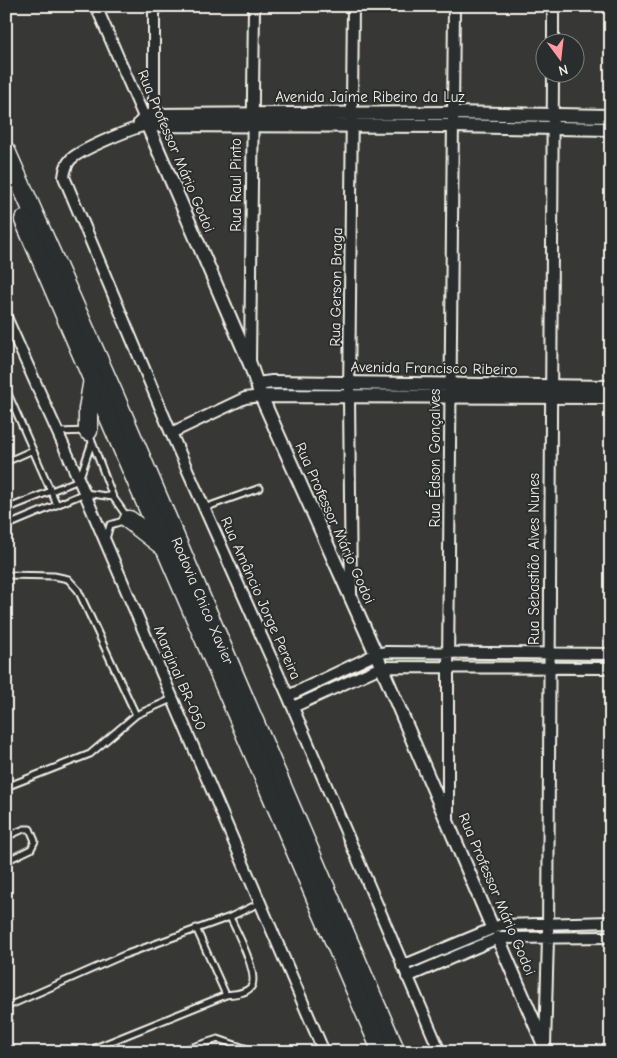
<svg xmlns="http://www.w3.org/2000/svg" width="617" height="1058" font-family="'Comic Neue',sans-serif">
<rect width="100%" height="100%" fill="#373735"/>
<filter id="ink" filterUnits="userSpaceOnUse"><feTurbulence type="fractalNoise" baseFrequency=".02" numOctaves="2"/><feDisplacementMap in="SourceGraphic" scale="10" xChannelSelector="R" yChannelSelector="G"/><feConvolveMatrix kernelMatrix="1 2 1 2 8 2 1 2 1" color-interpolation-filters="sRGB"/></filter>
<g filter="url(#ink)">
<path fill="#566953" stroke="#a5ad9e" d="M 384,656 L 442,656 L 443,659 L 440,663 L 387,663 L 384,661 Z
M 456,656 L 539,657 L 541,660 L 537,664 L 454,663 L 453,661 Z
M 611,657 L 611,664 L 554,663 L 554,658 Z
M 611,926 L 611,933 L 556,934 L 552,930 L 553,927 Z"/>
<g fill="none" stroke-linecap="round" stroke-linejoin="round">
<g stroke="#f4f1e8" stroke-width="9">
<path id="service" d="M 6,389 L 57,505
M 58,432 L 88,431 L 113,497 L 128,518
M 6,462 L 33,450
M 204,508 L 260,488
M 6,509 L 79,480 L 92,442
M 6,526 L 85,493 L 113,497
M 106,539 L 110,525 L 126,520
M 6,575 L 54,576 L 68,579 L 78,590 L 136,715 L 172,699
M 6,787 L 90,754 L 136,715
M 6,837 L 24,829 L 30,829 L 35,841 L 31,849 L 6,861
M 196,928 L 226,995
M 6,1007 L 124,955 L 230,917 L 260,903
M 85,1052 L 226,995 C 234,994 245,994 251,987 C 260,975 236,930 230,917
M 177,1052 L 218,1039 L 256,1052"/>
</g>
<g stroke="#f4f1e8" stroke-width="14">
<path id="minor" d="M 96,6 L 144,117 L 139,123
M 553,42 L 553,6
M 154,123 L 154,6
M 147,125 C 132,128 82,149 71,159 C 66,164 65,170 64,177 L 171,433 L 288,696 L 440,1052
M 6,317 L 79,480 L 324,1052
M 250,363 L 254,6
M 171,433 L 245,398 L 261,396
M 351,595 L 349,397 L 353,6
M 288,696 L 376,654 L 387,652 L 611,654
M 293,707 L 381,667 L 611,668
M 448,820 L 448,667 L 454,6
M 402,966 L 501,925 L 611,922
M 407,977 L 498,938 L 611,937
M 545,1046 L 548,938 L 553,72"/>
</g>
<g stroke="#f4f1e8" stroke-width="16">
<path id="tertiary" d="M 147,125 L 452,126 L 611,129
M 257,384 L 272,382 L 611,387
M 261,396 L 611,397
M 492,927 L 376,654 L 261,396 L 250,364 L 144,117 L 153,115 L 452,113 L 611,116
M 498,938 L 547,1052"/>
</g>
<g stroke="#f4f1e8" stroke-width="21">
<g id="motorway">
<path id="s1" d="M 6,151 L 116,399 L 396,1052"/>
<path d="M 24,220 L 382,1052"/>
<path d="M 88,431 L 88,409 L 93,379"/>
<path d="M 129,520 L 164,547"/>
</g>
</g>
<use href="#service" stroke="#2a2d2e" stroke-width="5"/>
<use href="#minor" stroke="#2a2d2e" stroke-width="10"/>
<use href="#tertiary" stroke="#2a2d2e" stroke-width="12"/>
<use href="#motorway" stroke="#2a2d2e" stroke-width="18"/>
</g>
</g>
<g text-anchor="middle" stroke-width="4" stroke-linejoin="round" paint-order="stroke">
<g font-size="15" fill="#f4f1e8" stroke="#2a2d2e">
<text x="370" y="102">Avenida Jaime Ribeiro da Luz</text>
<text transform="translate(176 151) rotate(67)" y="5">Rua Professor Mário Godoi</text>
<text transform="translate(236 185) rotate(-90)" y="5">Rua Raul Pinto</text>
<text transform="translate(336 287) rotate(-89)" y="5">Rua Gerson Braga</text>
<text transform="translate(434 368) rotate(1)" y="5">Avenida Francisco Ribeiro</text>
<text transform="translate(435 458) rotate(-90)" y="5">Rua Édson Gonçalves</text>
<text transform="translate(335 523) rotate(66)" y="5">Rua Professor Mário Godoi</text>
<text transform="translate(534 559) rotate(-90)" y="5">Rua Sebastião Alves Nunes</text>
<text transform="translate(261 598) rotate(66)" y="5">Rua Amâncio Jorge Pereira</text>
<text dy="5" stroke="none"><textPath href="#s1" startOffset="491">Rodovia Chico Xavier</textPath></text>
<text transform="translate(180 678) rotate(67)" y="5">Marginal BR-050</text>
<text transform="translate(497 894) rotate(67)" y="5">Rua Professor Mário Godoi</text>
</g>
</g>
<rect width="617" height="1058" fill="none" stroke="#2a2d2e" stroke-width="25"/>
<rect x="12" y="12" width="592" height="1033" fill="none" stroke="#f4f1e8" stroke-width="2" filter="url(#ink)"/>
<g transform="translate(560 58) rotate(165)"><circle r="24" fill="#2a2d2e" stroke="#7b7b78"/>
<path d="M0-4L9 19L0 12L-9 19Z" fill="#ff9aa2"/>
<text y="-8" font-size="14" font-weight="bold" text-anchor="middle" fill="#f4f1e8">N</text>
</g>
</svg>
